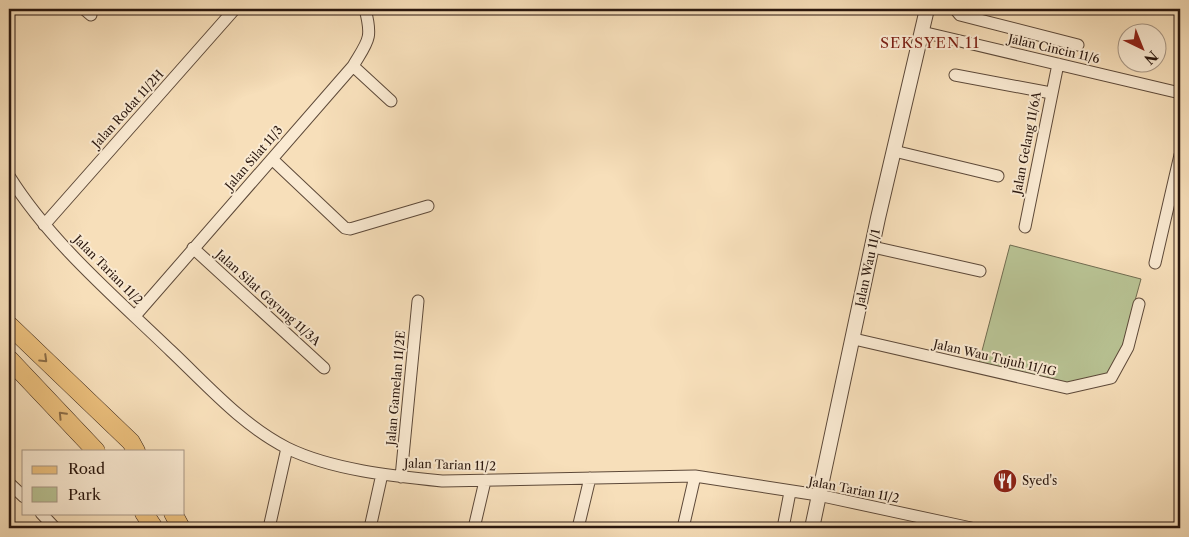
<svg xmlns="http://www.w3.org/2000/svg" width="1189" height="537" font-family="'Libre Caslon Text',serif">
<rect width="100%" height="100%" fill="#f7dfba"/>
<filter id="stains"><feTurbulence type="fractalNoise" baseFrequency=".004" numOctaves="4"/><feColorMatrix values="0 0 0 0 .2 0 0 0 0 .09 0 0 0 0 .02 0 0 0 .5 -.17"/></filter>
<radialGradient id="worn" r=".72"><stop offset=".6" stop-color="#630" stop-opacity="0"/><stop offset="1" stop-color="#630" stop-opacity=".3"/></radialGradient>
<path fill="#b8c293" stroke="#716c50" d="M 1010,245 L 1141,279 L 1121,351 L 1109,374 L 1066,385 L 978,366 Z"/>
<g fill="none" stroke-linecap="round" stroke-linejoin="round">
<g stroke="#5d4939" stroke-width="13">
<path id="minor" d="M 84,9 L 91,15
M 955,9 L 960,15 L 1078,45
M 922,32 L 1180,93
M 353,66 L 391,101
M 955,75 L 1051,93
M 894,151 L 998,176
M 272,159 L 345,228 L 350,229 L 428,206
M 9,176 C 51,243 114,296 171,351 C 207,385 242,425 287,448 C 332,470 393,476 443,481 L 695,476 L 818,495 L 971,528
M 44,225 L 233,11
M 1025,227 L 1058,64
M 873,247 L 980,271
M 193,248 L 324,368
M 1155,263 L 1180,155
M 135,316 L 353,66 C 368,41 373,39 365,9
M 854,339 L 1067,388 L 1111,378 L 1128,347 L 1139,304
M 401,477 L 418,301
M 9,483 L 24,497
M 41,513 L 55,528
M 269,528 L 287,448
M 370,528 L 382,474
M 474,528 L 485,481
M 578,528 L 590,478
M 683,528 L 695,476
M 783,528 L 790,492"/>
</g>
<g stroke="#5d4939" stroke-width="16">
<path id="tertiary" d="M 812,528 L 878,218 L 927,9"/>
</g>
<g stroke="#2a170e" stroke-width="19">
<path id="primary" d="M 9,325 L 131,442 L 136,451
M 9,359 L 96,451
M 144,513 L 154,528
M 173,513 L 181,528"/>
</g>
<use href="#minor" stroke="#faead2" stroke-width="11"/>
<use href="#tertiary" stroke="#faead2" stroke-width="14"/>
<use href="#primary" stroke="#ecc07d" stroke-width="18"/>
</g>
<defs><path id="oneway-chevron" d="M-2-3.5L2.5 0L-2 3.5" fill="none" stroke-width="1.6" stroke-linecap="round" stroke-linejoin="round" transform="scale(1.25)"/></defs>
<g stroke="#8b6c46">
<use href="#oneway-chevron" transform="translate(44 359) rotate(44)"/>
<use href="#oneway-chevron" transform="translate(62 415) rotate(-134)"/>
</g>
<defs>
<g id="restaurant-disc" transform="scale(1.25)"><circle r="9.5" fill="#8f2418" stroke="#faead2"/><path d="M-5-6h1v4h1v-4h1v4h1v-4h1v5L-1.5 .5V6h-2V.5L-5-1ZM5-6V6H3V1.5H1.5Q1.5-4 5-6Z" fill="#fff"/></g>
</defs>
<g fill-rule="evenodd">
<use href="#restaurant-disc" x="1005" y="481"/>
</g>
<g text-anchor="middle" stroke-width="4" stroke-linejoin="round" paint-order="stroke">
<g font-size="12" fill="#2a170e" stroke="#faead2">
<text transform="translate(1054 49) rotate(13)" y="4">Jalan Cincin 11/6</text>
<text transform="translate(128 109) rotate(-48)" y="4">Jalan Rodat 11/2H</text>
<text transform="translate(1027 143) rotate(-79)" y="4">Jalan Gelang 11/6A</text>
<text transform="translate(254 158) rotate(-49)" y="4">Jalan Silat 11/3</text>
<text transform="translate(868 268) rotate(-78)" y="4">Jalan Wau 11/1</text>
<text transform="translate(108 270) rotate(45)" y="4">Jalan Tarian 11/2</text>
<text transform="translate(268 298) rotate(42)" y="4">Jalan Silat Gayung 11/3A</text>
<text transform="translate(995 358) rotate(13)" y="4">Jalan Wau Tujuh 11/1G</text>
<text transform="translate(396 388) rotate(-85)" y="4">Jalan Gamelan 11/2E</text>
<text transform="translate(450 465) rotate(2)" y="4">Jalan Tarian 11/2</text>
<text transform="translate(854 490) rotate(11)" y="4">Jalan Tarian 11/2</text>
</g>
<g font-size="12" fill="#2a170e" stroke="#faead2" text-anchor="start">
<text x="1022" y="485">Syed's</text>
</g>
<g font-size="15" letter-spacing="1" fill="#7a1f14" stroke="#faead2">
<text x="930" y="48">SEKSYEN 11</text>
</g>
</g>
<rect width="1189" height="537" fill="none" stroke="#f7dfba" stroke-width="30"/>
<rect x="10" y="10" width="1169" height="517" fill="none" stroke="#2a170e" stroke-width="2.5"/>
<rect x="15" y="15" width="1159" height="507" fill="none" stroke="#2a170e"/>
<rect x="22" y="450" width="162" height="65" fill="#faead2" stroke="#a79684"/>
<rect x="32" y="466" width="25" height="8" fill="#ecc07d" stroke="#a79684"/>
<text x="68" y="474" font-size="15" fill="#2a170e">Road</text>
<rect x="32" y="487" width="25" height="15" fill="#b8c293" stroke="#a79684"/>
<text x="68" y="500" font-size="15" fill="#2a170e">Park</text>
<g transform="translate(1142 48) rotate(137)"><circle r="24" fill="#faead2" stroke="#a79684"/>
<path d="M0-4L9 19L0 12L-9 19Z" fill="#8f2418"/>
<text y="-8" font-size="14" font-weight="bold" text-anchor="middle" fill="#2a170e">N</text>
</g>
<rect width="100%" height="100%" filter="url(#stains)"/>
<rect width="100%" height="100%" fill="url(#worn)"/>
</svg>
